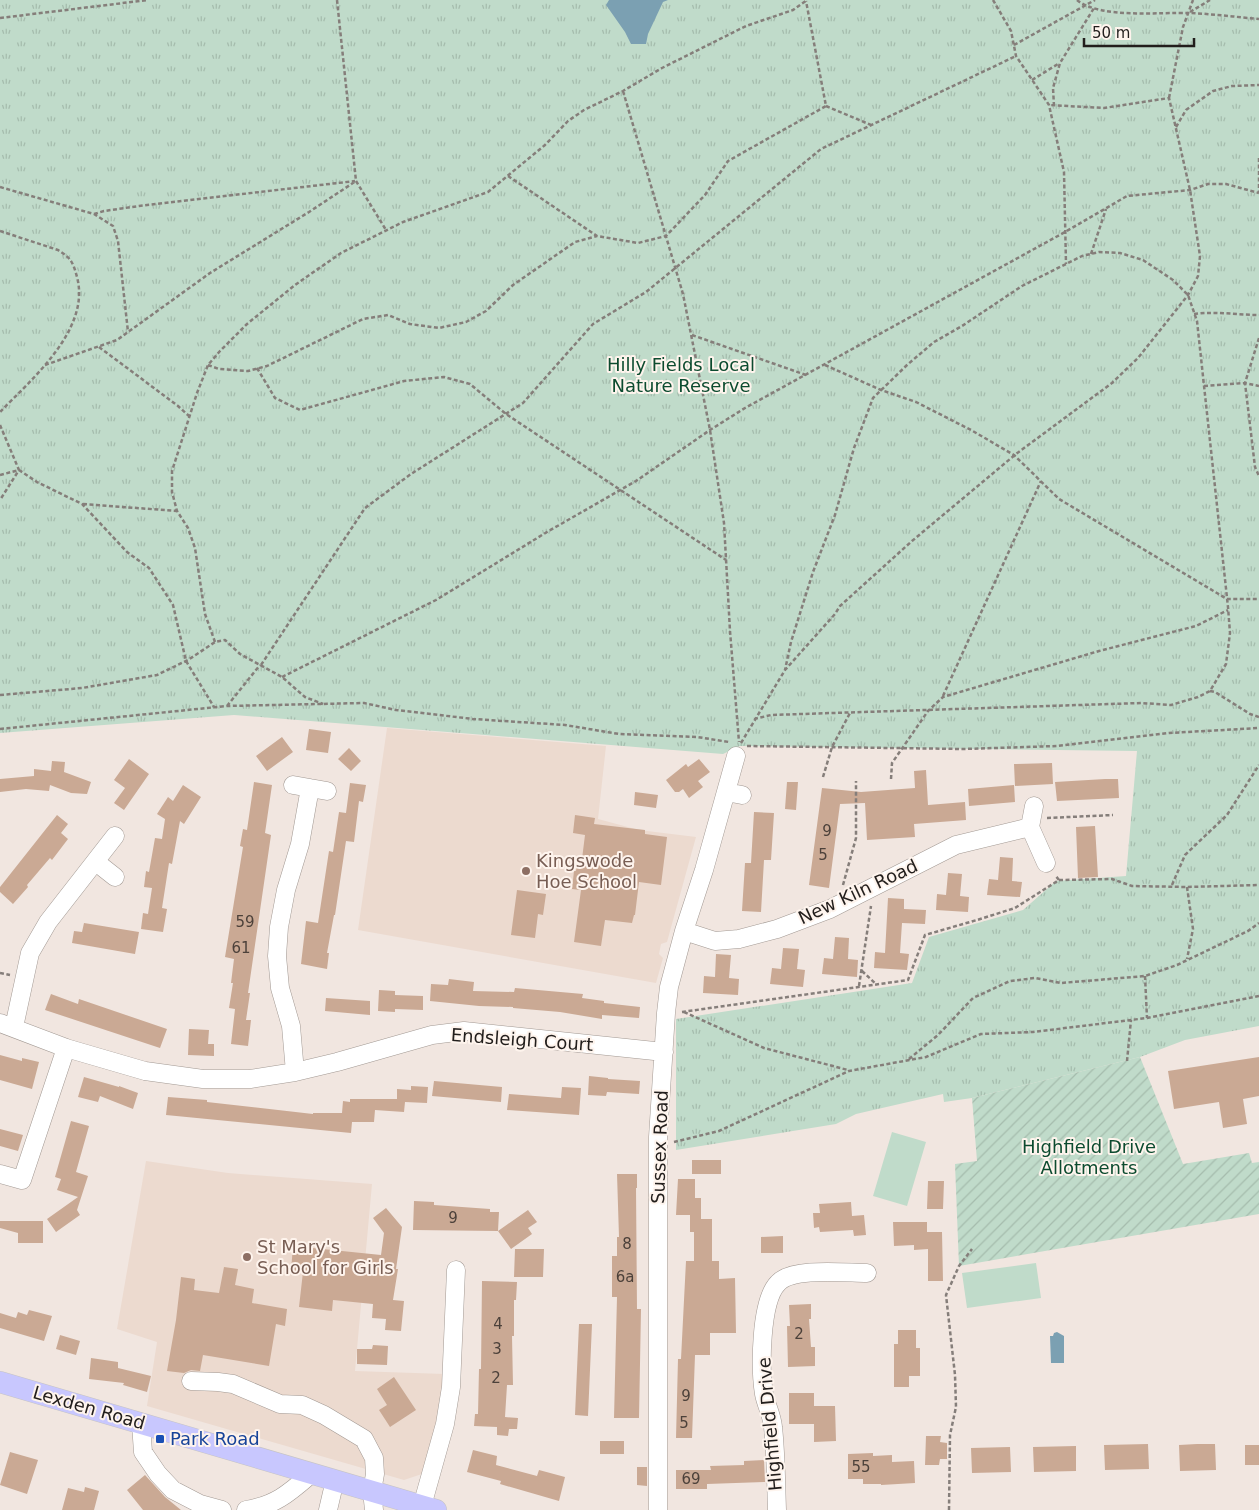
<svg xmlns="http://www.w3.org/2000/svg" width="1259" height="1510" font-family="'DejaVu Sans',sans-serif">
<defs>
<pattern id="park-tufts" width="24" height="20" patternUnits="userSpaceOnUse" patternTransform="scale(1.25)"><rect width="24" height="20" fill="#c0dbca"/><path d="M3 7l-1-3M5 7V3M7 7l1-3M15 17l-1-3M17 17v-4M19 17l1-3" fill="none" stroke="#a5bcad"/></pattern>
<pattern id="garden-furrows" width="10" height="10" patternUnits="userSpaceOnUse" patternTransform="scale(1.25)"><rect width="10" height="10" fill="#c0dbca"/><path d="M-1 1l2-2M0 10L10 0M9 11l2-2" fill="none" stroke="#a5bcad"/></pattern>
</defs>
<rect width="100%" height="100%" fill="#f1e6e0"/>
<path fill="#ecdacf" d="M 387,728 L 606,746 L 598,819 L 639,830 L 696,837 L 667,942 L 661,944 L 659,954 L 663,958 L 656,983 L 358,930 Z
M 146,1161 L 228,1173 L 372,1184 L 355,1371 L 445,1374 L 437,1422 L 422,1474 L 404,1480 L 147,1406 L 157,1342 L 117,1329 Z"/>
<path fill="url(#park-tufts)" d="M 0,0 L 1259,0 L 1259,1026 L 1185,1040 L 1140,1057 L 972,1098 L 944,1102 L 943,1094 L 856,1114 L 836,1124 L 676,1150 L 676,1019 L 912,983 L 929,937 L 1023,910 L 1056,881 L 1126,876 L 1137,751 L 740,746 L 723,754 L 234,715 L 0,733 Z"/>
<path fill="url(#garden-furrows)" d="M 1140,1057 L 1183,1164 L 1249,1153 L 1252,1163 L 1259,1162 L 1259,1214 L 959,1266 L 955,1164 L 977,1161 L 972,1098 Z"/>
<path fill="#c0dbca" d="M 892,1132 L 926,1142 L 907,1206 L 873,1196 Z
M 1036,1263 L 1041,1298 L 967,1308 L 962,1273 Z"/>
<path fill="#7ba0b2" d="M 609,0 L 668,0 L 663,2 L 648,34 L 646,44 L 631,44 L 625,32 L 606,5 Z
M 1057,1332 L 1064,1336 L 1064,1363 L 1051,1363 L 1050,1336 L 1053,1336 L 1054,1333 Z"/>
<path fill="#caa994" d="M 309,729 L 331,732 L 328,753 L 306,750 Z
M 282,737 L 293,752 L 267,771 L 256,756 Z
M 349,748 L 361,761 L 351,771 L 338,759 Z
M 129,759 L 149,774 L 124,810 L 114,803 L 125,788 L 114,780 Z
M 699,759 L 710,772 L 698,781 L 703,787 L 689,798 L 683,789 L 679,792 L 675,792 L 666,780 L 686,764 L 688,767 Z
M 52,761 L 65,762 L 64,772 L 91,782 L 87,794 L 71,793 L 50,785 L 49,791 L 26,789 L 0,792 L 0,779 L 34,776 L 34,769 L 51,771 Z
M 1052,763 L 1053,784 L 1015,786 L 1014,764 Z
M 926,770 L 928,805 L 965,802 L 966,820 L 914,824 L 915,837 L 867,840 L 865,803 L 840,804 L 829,888 L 809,885 L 822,788 L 861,792 L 915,788 L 914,771 Z
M 1105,779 L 1118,779 L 1119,798 L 1057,801 L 1055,782 Z
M 254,782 L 272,785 L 265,833 L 271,835 L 248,993 L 250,993 L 246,1020 L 251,1020 L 248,1046 L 231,1044 L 235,1009 L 229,1008 L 233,983 L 231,983 L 234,959 L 225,957 L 243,847 L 240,846 L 243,829 L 247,830 Z
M 787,782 L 798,782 L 796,810 L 785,809 Z
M 350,783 L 366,785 L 363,802 L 359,801 L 354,842 L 346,841 L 335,915 L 334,915 L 327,953 L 329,953 L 327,969 L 301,964 L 306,921 L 318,923 L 329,851 L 333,852 L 339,812 L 346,813 Z
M 183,785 L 201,797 L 184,824 L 180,821 L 172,864 L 169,863 L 162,908 L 167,909 L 163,932 L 141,929 L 143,913 L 148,914 L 152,888 L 144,887 L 146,871 L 149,872 L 155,838 L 162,839 L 165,819 L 157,814 L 168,797 L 173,801 Z
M 1014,785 L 1015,802 L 969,806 L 968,789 Z
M 635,792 L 658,795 L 656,808 L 634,805 Z
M 754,812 L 774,813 L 771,860 L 764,860 L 761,912 L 742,911 L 745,863 L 751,863 Z
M 57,815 L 68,824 L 61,833 L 68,839 L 52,860 L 50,858 L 27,885 L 28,887 L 13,904 L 0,892 L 0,887 Z
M 575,815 L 595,818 L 594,824 L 645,830 L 645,834 L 667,837 L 661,885 L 639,882 L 635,915 L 634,915 L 632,923 L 605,920 L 601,946 L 574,942 L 581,890 L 572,889 L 574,871 L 576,871 L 578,858 L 582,859 L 585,835 L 573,833 Z
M 1095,826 L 1098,877 L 1078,878 L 1076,827 Z
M 1000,857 L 1013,858 L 1012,881 L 1022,882 L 1020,897 L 987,895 L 989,879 L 998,880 Z
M 948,873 L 962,874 L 960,896 L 969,897 L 968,912 L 936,910 L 937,894 L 946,895 Z
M 517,890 L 546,894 L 543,915 L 538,914 L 535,938 L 511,935 Z
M 888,898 L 904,899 L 904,909 L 926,910 L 925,924 L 902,923 L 900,953 L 909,954 L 907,970 L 874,968 L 875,952 L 885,953 Z
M 84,923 L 139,932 L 135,954 L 72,943 L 74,931 L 82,932 Z
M 835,937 L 849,938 L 848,959 L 858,960 L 857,977 L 822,974 L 824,958 L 833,959 Z
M 783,948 L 799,949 L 797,969 L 805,970 L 803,987 L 770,984 L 772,968 L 781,969 Z
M 716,954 L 731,955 L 729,978 L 739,979 L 738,995 L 703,993 L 704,976 L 715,977 Z
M 449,979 L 474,982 L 473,991 L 514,992 L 515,988 L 583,994 L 582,998 L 604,1001 L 604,1003 L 640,1007 L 639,1018 L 602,1015 L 602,1019 L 560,1012 L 513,1008 L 513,1007 L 479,1006 L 430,1001 L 431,984 L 448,985 Z
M 379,990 L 395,991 L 395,995 L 423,996 L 423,1010 L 395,1009 L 395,1012 L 378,1011 Z
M 51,994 L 78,1004 L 79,999 L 167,1029 L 160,1048 L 45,1010 Z
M 326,998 L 370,1001 L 370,1015 L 325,1011 Z
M 189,1029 L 209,1030 L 208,1044 L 214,1044 L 214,1056 L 188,1055 Z
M 0,1055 L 22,1061 L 22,1058 L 39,1062 L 32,1089 L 0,1080 Z
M 1259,1057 L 1259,1096 L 1243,1099 L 1247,1124 L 1223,1128 L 1219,1102 L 1174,1109 L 1168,1071 Z
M 589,1076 L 608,1078 L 608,1079 L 640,1081 L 639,1094 L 607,1092 L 606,1096 L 588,1095 Z
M 84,1077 L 119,1087 L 119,1086 L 138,1093 L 133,1109 L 100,1096 L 98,1102 L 78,1097 Z
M 434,1081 L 502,1087 L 501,1102 L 432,1096 Z
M 411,1086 L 428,1087 L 427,1103 L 405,1102 L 404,1112 L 375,1110 L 374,1122 L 352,1122 L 351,1133 L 166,1115 L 168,1097 L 207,1100 L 207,1102 L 313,1114 L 313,1113 L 342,1113 L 343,1101 L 350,1102 L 350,1099 L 397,1099 L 397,1089 L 411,1090 Z
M 562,1087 L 581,1088 L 579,1115 L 507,1110 L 509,1094 L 561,1098 Z
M 71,1121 L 89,1126 L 76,1172 L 88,1176 L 77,1210 L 80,1215 L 56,1232 L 47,1219 L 78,1197 L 57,1190 L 61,1179 L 55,1177 Z
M 0,1129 L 23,1135 L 18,1151 L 0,1146 Z
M 692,1160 L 721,1160 L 721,1174 L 692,1174 Z
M 617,1174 L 637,1174 L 637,1188 L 636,1188 L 637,1309 L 641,1309 L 639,1418 L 614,1418 L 617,1297 L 612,1297 L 612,1256 L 617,1256 L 617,1237 L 619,1237 Z
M 678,1179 L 695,1179 L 695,1198 L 701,1198 L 701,1219 L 712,1219 L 712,1261 L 719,1261 L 719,1279 L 735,1278 L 736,1333 L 710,1333 L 710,1355 L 695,1355 L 692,1438 L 676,1438 L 678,1359 L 681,1359 L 686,1261 L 694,1261 L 694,1232 L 690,1232 L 690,1215 L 676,1215 Z
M 928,1181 L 944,1181 L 943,1209 L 927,1209 Z
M 414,1201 L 434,1202 L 434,1205 L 490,1209 L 490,1212 L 499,1212 L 498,1231 L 528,1210 L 537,1222 L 528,1228 L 532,1234 L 511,1249 L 498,1231 L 413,1230 Z
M 851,1202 L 852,1216 L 864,1215 L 866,1235 L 854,1236 L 853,1230 L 820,1232 L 819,1227 L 814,1228 L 813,1213 L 820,1213 L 819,1204 Z
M 386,1208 L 402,1227 L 396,1269 L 398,1269 L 393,1300 L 404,1301 L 401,1331 L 385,1330 L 386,1319 L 372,1318 L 373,1304 L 333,1300 L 332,1311 L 299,1307 L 303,1272 L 291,1271 L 293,1246 L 381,1255 L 384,1233 L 373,1218 Z
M 0,1221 L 43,1221 L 43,1243 L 18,1243 L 18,1233 L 0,1228 Z
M 893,1222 L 927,1222 L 927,1232 L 942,1232 L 943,1281 L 928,1281 L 928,1249 L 914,1250 L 914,1245 L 894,1246 Z
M 783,1236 L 783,1253 L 761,1253 L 761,1237 Z
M 515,1249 L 544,1249 L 543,1277 L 514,1277 Z
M 224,1267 L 238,1269 L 235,1285 L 254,1289 L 252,1303 L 287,1309 L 285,1326 L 276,1324 L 269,1366 L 203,1355 L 200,1371 L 191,1370 L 184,1373 L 167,1371 L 176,1320 L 181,1277 L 195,1279 L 194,1290 L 219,1293 Z
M 482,1281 L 517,1282 L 516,1300 L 514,1300 L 514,1336 L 512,1336 L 513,1385 L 507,1385 L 505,1417 L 518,1418 L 517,1429 L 509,1429 L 508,1436 L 497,1435 L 497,1427 L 474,1426 L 475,1414 L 478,1414 L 479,1369 L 481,1369 Z
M 811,1304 L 811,1319 L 809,1319 L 811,1347 L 815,1347 L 815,1366 L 788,1367 L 787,1326 L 790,1326 L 789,1305 Z
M 29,1310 L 52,1316 L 44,1341 L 0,1328 L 0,1313 L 16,1318 L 18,1312 L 27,1315 Z
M 579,1324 L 592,1324 L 588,1416 L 575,1415 Z
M 898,1330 L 916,1330 L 916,1348 L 920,1348 L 920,1376 L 909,1376 L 909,1387 L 894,1387 L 894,1344 L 898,1344 Z
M 60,1335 L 80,1341 L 76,1355 L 56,1349 Z
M 373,1345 L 388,1346 L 387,1365 L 357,1364 L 357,1349 L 372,1349 Z
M 91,1358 L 118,1362 L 118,1368 L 151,1376 L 147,1392 L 123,1385 L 124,1383 L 89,1379 Z
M 394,1377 L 416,1410 L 390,1427 L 379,1410 L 387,1405 L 377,1389 Z
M 789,1393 L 814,1393 L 814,1406 L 835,1406 L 836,1441 L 814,1442 L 814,1424 L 789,1424 Z
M 926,1436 L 941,1436 L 940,1442 L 947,1443 L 947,1459 L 940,1459 L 939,1465 L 925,1465 Z
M 600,1441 L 624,1441 L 624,1454 L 600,1454 Z
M 1148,1444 L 1149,1469 L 1105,1470 L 1104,1445 Z
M 1197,1444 L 1215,1444 L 1216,1470 L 1180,1471 L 1179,1445 Z
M 1245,1445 L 1259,1445 L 1259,1465 L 1245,1465 Z
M 1076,1446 L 1076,1471 L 1034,1472 L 1033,1447 Z
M 1010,1447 L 1011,1472 L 972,1473 L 971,1448 Z
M 473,1450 L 497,1456 L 496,1465 L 537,1476 L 539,1470 L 565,1477 L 559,1501 L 500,1484 L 501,1481 L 467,1472 Z
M 10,1452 L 38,1460 L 27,1494 L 0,1485 Z
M 873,1453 L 873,1456 L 892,1455 L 892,1462 L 914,1461 L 915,1483 L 881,1485 L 881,1484 L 863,1484 L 863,1479 L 848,1479 L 848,1454 Z
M 764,1460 L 765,1482 L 707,1484 L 707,1489 L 676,1489 L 676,1470 L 711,1470 L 710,1466 L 744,1465 L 744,1461 Z
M 637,1467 L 647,1467 L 647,1486 L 637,1485 Z
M 145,1475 L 165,1497 L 181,1510 L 143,1510 L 127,1490 Z
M 85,1487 L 99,1491 L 94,1510 L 62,1510 L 68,1488 L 84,1492 Z"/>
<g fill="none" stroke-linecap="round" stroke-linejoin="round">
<g stroke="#a29993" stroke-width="19">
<path id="minor" d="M 293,785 L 327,791
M 726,792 L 742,795
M 1034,806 L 1030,827 L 1046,863
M 96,862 L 115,877
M 684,931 L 715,941 L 739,939 L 777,929 L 830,909 L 956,845 L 1030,827
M 0,1023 L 66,1048 L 145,1071 L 203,1079 L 250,1079 L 295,1072 L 337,1062 L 432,1035 L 464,1031 L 664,1052
M 14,1027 L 30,953 L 48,922 L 115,836
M 295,1072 L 291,1026 L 280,988 L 277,956 L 279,927 L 286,890 L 300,844 L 310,788
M 0,1174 L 22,1180 L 66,1048
M 191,1381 L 218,1382 L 233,1384 L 280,1404 L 302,1405 L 324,1415 L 364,1439 L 374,1458 L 375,1474 L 372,1491 L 374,1510
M 141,1424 L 143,1452 L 158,1474 L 173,1490 L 200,1504 L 222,1510
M 422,1506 L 445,1424 L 451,1387 L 456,1270
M 246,1510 C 276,1505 289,1493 311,1474
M 328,1510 L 335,1480
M 658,1510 L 658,1137 L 666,1013 L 669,987 L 684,931 L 704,870 L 736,756
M 777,1510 C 776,1482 776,1454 773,1427 C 772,1415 766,1405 764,1394 C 760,1369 760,1301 778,1283 C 792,1267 846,1273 867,1273"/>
</g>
<g stroke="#c6c4c4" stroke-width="22">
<path id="major" d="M 0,1382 L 436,1510"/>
</g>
<path stroke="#857e7a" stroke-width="2.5" stroke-dasharray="4 2.5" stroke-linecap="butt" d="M 337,0 L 356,181 L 386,230
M 993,0 L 1011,31 L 1016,56 L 1049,105 L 1064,172 L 1066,264
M 1077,0 C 1100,19 1161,12 1190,13 C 1213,14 1236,17 1259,19
M 1190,12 L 1210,0
M 0,18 L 148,0
M 1014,45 L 1095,0
M 1032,80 L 1058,64
M 623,91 L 683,294 L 710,430 L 724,523 L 730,631 L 739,742
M 1169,98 L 1183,27 L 1193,0
M 826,106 L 871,125
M 1054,106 L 1053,88 L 1060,63 L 1094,8
M 1176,127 L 1186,110 L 1213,91 L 1232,86 L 1259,85
M 1259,158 L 1259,193
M 508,176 L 597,236 L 638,243 L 666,236 L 705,195 L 728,161 L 826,106 L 806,1
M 0,187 L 94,214 L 113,226 L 118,241 L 128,332
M 94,214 L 104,211 L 139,206 L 355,181
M 0,231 L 58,250 C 71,258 73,262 77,277 C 91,329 32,379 0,412
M 1091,254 L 1106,209
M 1194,314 C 1216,311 1237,315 1259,315
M 692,335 L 806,375
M 1259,338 L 1245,383 L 1255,467 L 1259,476
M 99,347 L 178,406 L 189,416
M 45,365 L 117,340 L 210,273 L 309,212 L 356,181
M 208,365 L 219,369 L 248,371 L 267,366 L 363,319 L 388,315 L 410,324 L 439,328 L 466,322 L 486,311 L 513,285 L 575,242 L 597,236
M 825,365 L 881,390 L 916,402 L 971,430 L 1014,455 L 1059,499 L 1227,599 L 1259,599
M 257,368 L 275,398 L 300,410 L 404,381 L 444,377 L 470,384 L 506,414 L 726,560
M 1204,386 L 1245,383 L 1259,386
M 0,425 L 19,470 L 0,500
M 0,475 L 19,470 L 37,482 L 82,504 L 127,552 L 149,568 L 173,605 L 186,661 L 214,707
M 83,504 L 177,511
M 215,642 L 205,614 L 195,548 L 188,528 L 177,511 L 172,492 L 172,471 L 197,393 L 208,365 L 220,351 L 247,324 L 295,285 L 341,253 L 403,222 L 488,192 L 545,145 L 568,121 L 584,110 L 623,91 L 662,68 L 746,26 L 793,10 L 807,0
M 261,665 L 365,508 L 411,474 L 523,403 L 593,324 L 646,292 L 821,149 L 1016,56
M 282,677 L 436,600 L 547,532 L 636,481 L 710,430 L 745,408 L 1065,232 L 1127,196 L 1190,190 L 1208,184 L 1226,184 L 1259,193
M 1210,691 L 1215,692 L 1250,714 L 1259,717
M 0,695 L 82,688 L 157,675 L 188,660 L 215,642 L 225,640 L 240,654 L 282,677 L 305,697 L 323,704
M 943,696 L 1041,481
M 227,706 L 260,665
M 754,719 L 771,715 L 1141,703 L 1171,705 L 1198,697 L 1210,691 L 1226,664 L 1230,633 L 1228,607 L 1197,321 L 1188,295 L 1173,280 L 1143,260 L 1120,253 L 1099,252 L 1082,256 L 1022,286 L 962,326 L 934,342 L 907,365 L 873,398 L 854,448 L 835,515 L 813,572 L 791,642 L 785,670
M 0,729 L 227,706 L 364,703 L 396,710 L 473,719 L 565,725 L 619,734 L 697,737 L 729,742
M 741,743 L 785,670 L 835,614 L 840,606 L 912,541 L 1016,454 L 1112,383 L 1138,358 L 1188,295 L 1198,276 L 1200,256 L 1190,190 L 1169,98 L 1104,108 L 1049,105
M 747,746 L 964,749 L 1057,746 L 1169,733 L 1259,728
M 823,777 L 832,747 L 850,713
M 891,779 L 892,763 L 928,711 L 943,697 L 1099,651 L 1196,626 L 1228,610
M 1047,818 L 1113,815
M 1059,880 L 1112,879 L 1132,886 L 1187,887 L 1259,885
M 843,885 L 856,838 L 856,781
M 1172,885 L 1185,855 L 1227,815 L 1259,765
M 1187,887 L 1193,929 L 1187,959
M 862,971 L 876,984
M 0,973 L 10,975
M 1145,976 L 1147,1018
M 859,986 L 871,906
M 682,1012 L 908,980 L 925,935 L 977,920 L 1015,908 L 1059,880 L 1055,875
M 684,1012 L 764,1048 L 848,1070
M 909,1059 L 938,1035 L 973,998 L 1010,981 L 1035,978 L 1061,983 L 1145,976 L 1177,965 L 1248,931 L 1259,923
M 1127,1061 L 1131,1020
M 674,1142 L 719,1131 L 849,1071 L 926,1057 L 981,1034 L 1033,1032 L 1147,1018 L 1259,996
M 949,1510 L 950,1435 L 956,1407 L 955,1375 L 946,1295 L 959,1266 L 972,1249"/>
<use href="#minor" stroke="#fff" stroke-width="18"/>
<use href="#major" stroke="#c8c7fe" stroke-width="21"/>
</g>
<g fill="#8d6e63" stroke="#fef4ed" stroke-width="2">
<circle cx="526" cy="871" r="5"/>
<circle cx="247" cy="1257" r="5"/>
</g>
<rect fill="#1a4fb4" stroke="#fef4ed" stroke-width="2" x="155" y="1434" width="10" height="10" rx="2.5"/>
<g text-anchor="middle" stroke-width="4" stroke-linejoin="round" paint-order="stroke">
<g font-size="15" fill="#4c413a">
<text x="827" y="836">9</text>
<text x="823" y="860">5</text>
<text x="245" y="927">59</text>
<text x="241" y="953">61</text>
<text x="453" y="1223">9</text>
<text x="627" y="1249">8</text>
<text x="625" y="1282">6a</text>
<text x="498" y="1329">4</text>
<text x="799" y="1339">2</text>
<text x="497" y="1354">3</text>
<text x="496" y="1383">2</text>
<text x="686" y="1401">9</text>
<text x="684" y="1428">5</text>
<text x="861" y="1472">55</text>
<text x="691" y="1484">69</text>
</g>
<g font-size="18" fill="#0c4b2f" stroke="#fef4ed">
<text x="681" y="371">Hilly Fields Local<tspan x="681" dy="21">Nature Reserve</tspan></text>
<text x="1089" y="1153">Highfield Drive<tspan x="1089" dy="21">Allotments</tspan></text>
</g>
<g font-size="18" fill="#785e54" stroke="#fef4ed" text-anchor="start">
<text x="536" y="867">Kingswode<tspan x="536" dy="21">Hoe School</tspan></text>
<text x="257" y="1253">St Mary's<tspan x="257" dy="21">School for Girls</tspan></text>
</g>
<g font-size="18" fill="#221e1c" stroke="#fef4ed">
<text transform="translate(858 892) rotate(-25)" y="6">New Kiln Road</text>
<text transform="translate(522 1040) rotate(4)" y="6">Endsleigh Court</text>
<text transform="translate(660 1147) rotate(-88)" y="6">Sussex Road</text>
<text transform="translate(89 1408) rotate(16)" y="6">Lexden Road</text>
<text transform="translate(770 1424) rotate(-95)" y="6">Highfield Drive</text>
</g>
<g font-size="18" fill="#164399" stroke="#fef4ed" text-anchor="start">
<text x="170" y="1445">Park Road</text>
</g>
</g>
<path d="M1084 38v8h110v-8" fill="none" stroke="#221e1c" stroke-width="2.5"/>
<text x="1092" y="38" font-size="15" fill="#221e1c" stroke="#fef4ed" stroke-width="4" paint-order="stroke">50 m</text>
</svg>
